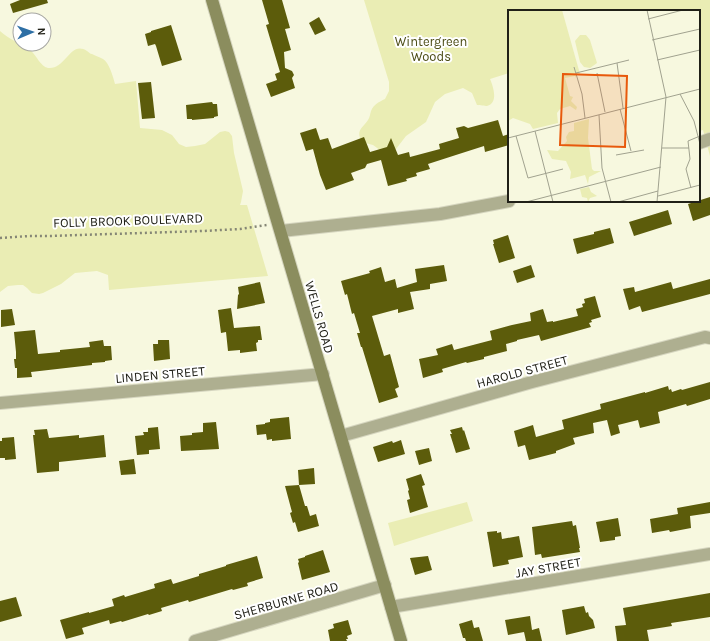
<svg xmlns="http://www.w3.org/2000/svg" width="710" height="641" font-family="Karla,sans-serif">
<rect width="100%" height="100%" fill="#f7f8df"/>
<path fill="#eaedb4" d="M 364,0 L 710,0 L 710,156 L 703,130 L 699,131 L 699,11 L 509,11 L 509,73 L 490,79 C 493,86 499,103 487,106 C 485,106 480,105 477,105 L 472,93 L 463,88 L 445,94 L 435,102 L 426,122 L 406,136 L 396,149 L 384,153 L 373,145 L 362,142 C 355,130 363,128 368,120 C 370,117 370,114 371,111 C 374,104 379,102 385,99 L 389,91 L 389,82 Z
M 0,31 C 9,40 22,43 31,51 C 37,56 40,66 48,68 C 66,70 70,40 87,51 C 89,52 90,54 92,54 C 95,56 100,57 103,59 C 109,62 113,77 115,84 L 136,81 L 140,128 L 162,130 L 172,135 L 179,144 L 186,147 L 195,146 L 205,144 L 220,132 L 225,131 L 229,132 L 232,136 L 234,153 L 243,191 L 241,202 L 240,205 L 247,205 L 268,276 L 109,290 L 108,275 L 97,271 L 75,273 L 61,284 L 43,293 L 39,294 L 32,293 L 27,288 L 23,285 L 18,285 L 8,286 L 0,292 Z
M 467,502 L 473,521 L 394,546 L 388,523 Z"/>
<path fill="#5c5c0b" d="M 20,0 L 47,0 L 48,3 L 13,13 L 10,4 Z
M 262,0 L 282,0 L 290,28 L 285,29 L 291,50 L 284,52 L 285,68 L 292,71 L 294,75 L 292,78 L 295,88 L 271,97 L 266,84 L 277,80 L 275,74 L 280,72 L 266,25 L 269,24 Z
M 319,17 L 326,30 L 315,35 L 309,23 Z
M 171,25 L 182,60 L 162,66 L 156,46 L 155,44 L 148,46 L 145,34 L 151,32 L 151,31 Z
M 151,82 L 155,118 L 142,119 L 138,83 Z
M 212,102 L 213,104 L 217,104 L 218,116 L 214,117 L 214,118 L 192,120 L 192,119 L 187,119 L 186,105 Z
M 498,120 L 503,136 L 509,134 L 509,145 L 485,152 L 484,146 L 459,154 L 428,164 L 430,169 L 416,173 L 417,176 L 406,179 L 407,181 L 388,186 L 381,160 L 367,164 L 365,168 L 351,173 L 354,180 L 326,190 L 320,175 L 313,149 L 306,151 L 300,133 L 316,128 L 320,140 L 328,138 L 332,149 L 364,137 L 370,152 L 387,147 L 391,138 L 398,155 L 409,152 L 410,157 L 440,149 L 439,144 L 459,138 L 456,128 L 464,126 L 468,128 Z
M 710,197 L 710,215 L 693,221 L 688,204 Z
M 668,210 L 672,224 L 634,236 L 629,222 Z
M 610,228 L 614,243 L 577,254 L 573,239 L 594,234 L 594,232 Z
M 508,235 L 515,258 L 499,263 L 493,244 L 494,244 L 493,240 Z
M 444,265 L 447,281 L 430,284 L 430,289 L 410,292 L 414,309 L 398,313 L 398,309 L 372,316 L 384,356 L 390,354 L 399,387 L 395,389 L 398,397 L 379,403 L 362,347 L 361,347 L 357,333 L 360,333 L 354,313 L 352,314 L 347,294 L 345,295 L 341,281 L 370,273 L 369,271 L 381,267 L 385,282 L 395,279 L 397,288 L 417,282 L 415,269 Z
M 531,265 L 535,277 L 517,283 L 513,271 Z
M 710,279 L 710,294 L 642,312 L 640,306 L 629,310 L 623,289 L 634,287 L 635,292 L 671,282 L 673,289 Z
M 260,282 L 265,303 L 237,309 L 238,295 L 239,294 L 238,287 Z
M 595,296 L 601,317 L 591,320 L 592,322 L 589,323 L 591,327 L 541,341 L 539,335 L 517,340 L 517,341 L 506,344 L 507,351 L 484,357 L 484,359 L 467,363 L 466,362 L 442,369 L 443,372 L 423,378 L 419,359 L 438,355 L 436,349 L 452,344 L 454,350 L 492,340 L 490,331 L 512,325 L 531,321 L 530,313 L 543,309 L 547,322 L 553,321 L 553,322 L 578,316 L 576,309 L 583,307 L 582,304 L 585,303 L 584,299 Z
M 231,308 L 234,328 L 260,326 L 262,340 L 258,340 L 258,342 L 256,343 L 257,351 L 240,353 L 240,350 L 228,351 L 226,332 L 221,333 L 218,310 Z
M 12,309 L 15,325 L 1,327 L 1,310 Z
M 35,330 L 38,354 L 60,352 L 60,350 L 90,347 L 89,342 L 103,340 L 104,346 L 111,346 L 112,360 L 105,361 L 105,362 L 92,363 L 92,365 L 31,372 L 32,377 L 17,378 L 17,368 L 15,368 L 14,359 L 16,359 L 16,352 L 14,332 Z
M 158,340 L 169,340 L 170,359 L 154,361 L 153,344 L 158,344 Z
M 710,382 L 710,399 L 687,406 L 686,404 L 658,412 L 660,423 L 640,428 L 638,420 L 618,425 L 620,433 L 611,436 L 607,420 L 593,423 L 594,433 L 573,438 L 575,444 L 556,451 L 556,453 L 529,460 L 525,445 L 518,447 L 514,431 L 533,425 L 536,437 L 564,429 L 562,420 L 601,409 L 600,404 L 645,392 L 645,393 L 668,386 L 669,390 L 671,389 L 672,392 L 681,389 L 682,390 Z
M 289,417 L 291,439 L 272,441 L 272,439 L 267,440 L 266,434 L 257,435 L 256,425 L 265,424 L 265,423 L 270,422 L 270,419 Z
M 216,422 L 219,449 L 181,451 L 180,436 L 192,435 L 192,433 L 203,432 L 203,423 Z
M 158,427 L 160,449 L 149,450 L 149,454 L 137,455 L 135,436 L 144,435 L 143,432 L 148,432 L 148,428 Z
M 462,427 L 463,431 L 464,430 L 470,449 L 456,453 L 450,434 L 452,434 L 450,430 Z
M 47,429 L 49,438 L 79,435 L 79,438 L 104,435 L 106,457 L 59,462 L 59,471 L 37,473 L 33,435 L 35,435 L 34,430 Z
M 14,437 L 16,459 L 5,460 L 5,458 L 0,458 L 0,441 L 2,441 L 2,438 Z
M 401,440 L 405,454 L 378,462 L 373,447 L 392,441 L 393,443 Z
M 429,448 L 432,461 L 419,465 L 415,451 Z
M 134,459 L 136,474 L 121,475 L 119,461 Z
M 314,468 L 315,484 L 299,485 L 305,506 L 307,506 L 310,516 L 316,514 L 319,526 L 298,532 L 295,522 L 293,523 L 290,513 L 292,512 L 285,486 L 299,485 L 298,470 Z
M 421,474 L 425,485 L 422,486 L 428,507 L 410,513 L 407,500 L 410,499 L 408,491 L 409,490 L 406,479 Z
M 710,502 L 710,513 L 690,516 L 691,528 L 670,532 L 669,530 L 652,533 L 650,519 L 678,514 L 677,508 Z
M 618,518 L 621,536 L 615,537 L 615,540 L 600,542 L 596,522 Z
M 572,521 L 573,526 L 576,525 L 580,548 L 579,548 L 580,552 L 542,558 L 541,554 L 535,555 L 532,527 Z
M 497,531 L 497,533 L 501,532 L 502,539 L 519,536 L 523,557 L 508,560 L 509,564 L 493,567 L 487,532 Z
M 323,550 L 330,572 L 302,580 L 298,563 L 299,562 L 298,559 L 305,557 L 305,556 Z
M 257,556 L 263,578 L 247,583 L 248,586 L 233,590 L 232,589 L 189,602 L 188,600 L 161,608 L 162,611 L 149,615 L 148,614 L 122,622 L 121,621 L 110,624 L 109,620 L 82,628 L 84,634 L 66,639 L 60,620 L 89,612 L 89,613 L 114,606 L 112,599 L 124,595 L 125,597 L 155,588 L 154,584 L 171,579 L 173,584 L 199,576 L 199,574 L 226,566 L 226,565 Z
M 428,556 L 432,570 L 415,575 L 410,558 Z
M 710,593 L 710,617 L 671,623 L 672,626 L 647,630 L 649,641 L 617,641 L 615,626 L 626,625 L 623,608 Z
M 16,597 L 22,616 L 0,622 L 0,601 Z
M 584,606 L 586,613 L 588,612 L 589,616 L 593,620 L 595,628 L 566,635 L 562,610 Z
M 530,616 L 532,630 L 539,628 L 542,641 L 526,641 L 524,632 L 508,635 L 505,620 Z
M 348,620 L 352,634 L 347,636 L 348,639 L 346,639 L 347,641 L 330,641 L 328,630 L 334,628 L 333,624 Z
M 472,620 L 474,628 L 479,627 L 483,641 L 466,641 L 465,638 L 463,638 L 459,624 Z"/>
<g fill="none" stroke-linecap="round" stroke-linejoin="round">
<g stroke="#d5d5bf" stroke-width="14">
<path id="street" d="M 699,143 L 710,139
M 281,231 L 440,214 L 509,201
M 0,403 L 323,374
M 341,436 L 532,382 L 705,337 L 710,338
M 391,607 L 710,554
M 195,641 L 385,585"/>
</g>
<g stroke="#d5d5bf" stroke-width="14">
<path id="secondary" d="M 212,0 L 401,641"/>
</g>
<path stroke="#858675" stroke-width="2.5" stroke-dasharray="2 3" stroke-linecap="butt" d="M 0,238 L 29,236 L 49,236 L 203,231 L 240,229 L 267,225"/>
<use href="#street" stroke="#aeaf90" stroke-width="12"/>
<use href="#secondary" stroke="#8b8d5e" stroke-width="12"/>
</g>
<g text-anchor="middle" stroke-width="4" stroke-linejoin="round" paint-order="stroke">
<g font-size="13" fill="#4d4d16" stroke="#fff">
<text x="431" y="46">Wintergreen<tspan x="431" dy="15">Woods</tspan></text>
</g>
<g font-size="13" fill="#202017" stroke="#fff">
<text transform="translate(128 220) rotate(-2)" y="5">FOLLY BROOK BOULEVARD</text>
<text transform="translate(320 317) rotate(74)" y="5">WELLS ROAD</text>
<text transform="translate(522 371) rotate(-15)" y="5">HAROLD STREET</text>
<text transform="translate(160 374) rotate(-5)" y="5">LINDEN STREET</text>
<text transform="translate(548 567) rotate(-10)" y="5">JAY STREET</text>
<text transform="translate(286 600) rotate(-16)" y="5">SHERBURNE ROAD</text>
</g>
</g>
<g transform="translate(508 10)">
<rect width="192" height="192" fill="#f7f8df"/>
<path d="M 0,0 L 54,0 L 72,64 L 68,65 L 68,68 L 67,66 L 57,68 L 62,86 L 65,87 L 63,91 L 69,97 L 68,100 L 62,96 L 52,99 L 49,103 L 50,113 L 25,119 L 22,114 L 5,108 L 0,111 ZM 72,25 L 78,25 L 82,30 L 89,53 L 82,58 L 76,57 L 72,52 L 67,31 ZM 81,109 L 80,128 L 84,159 L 86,161 L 93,161 L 81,167 L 80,174 L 77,165 L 62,169 L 63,162 L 58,151 L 44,149 L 39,140 L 50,141 L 59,131 L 58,127 L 61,122 L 66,121 L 66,113 ZM 81,177 L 83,182 L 89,186 L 82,188 L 80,192 L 79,188 L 74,187 L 72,179 Z" fill="#eaedb4"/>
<path fill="none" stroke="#a1a28f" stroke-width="1" d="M 139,0 L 158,87 L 149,192M 140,9 L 175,0M 144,30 L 192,19M 149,50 L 192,40M 109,53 L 115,98M 66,57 L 74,84 L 77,108M 68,63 L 121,50M 89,63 L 97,102M 172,84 L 186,111 L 192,134M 112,99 L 123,141M 91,105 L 94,158 L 103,192M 27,121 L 45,192M 8,126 L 20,168 L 55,159M 0,128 L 192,79M 154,138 L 181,138M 108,145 L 136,140M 183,178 L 178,159 L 182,149 L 180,131 L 192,126M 150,186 L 192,175M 18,192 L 153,157M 110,192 L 150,181"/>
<path fill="#e8590c" fill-opacity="0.15" stroke="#e8590c" stroke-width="2" d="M 55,64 L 119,66 L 117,137 L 52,135 Z"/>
<rect width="192" height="192" fill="none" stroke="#202017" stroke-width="2"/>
</g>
<g transform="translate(32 32) rotate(88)"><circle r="19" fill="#ffffff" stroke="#a6a6a2"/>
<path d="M0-3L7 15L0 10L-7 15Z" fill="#2e6fa5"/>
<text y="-6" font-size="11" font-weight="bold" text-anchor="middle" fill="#202017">N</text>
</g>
</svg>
